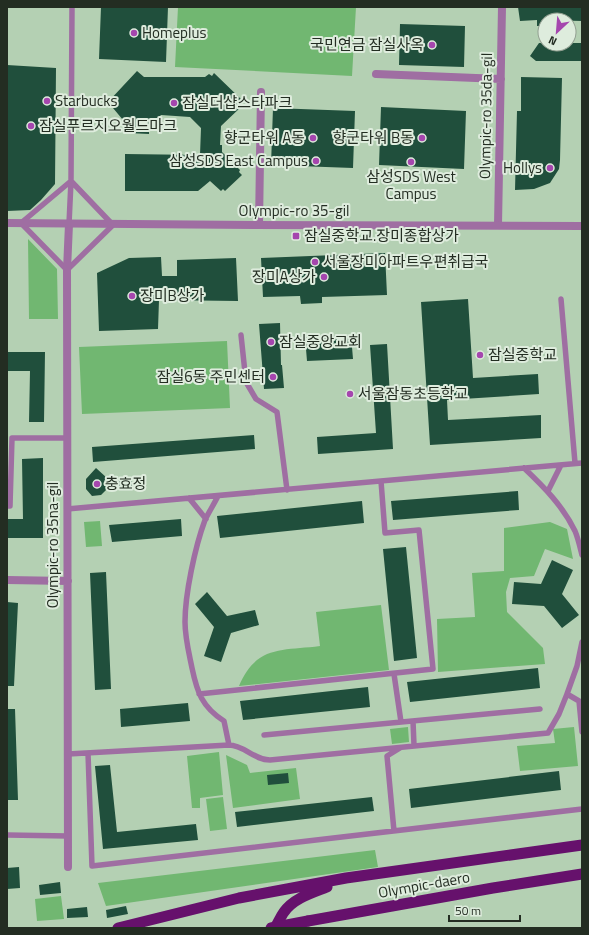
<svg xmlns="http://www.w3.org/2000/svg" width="589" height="935" font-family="'Titillium Web','Noto Sans KR',sans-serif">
<rect width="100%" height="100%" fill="#b4d0b3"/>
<path fill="#71b771" d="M 178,7 L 356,7 L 352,76 L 175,67 Z
M 28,239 L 57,269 L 58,319 L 29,319 Z
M 227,341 L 230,408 L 82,414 L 79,347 Z
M 100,521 L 102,546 L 86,547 L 84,522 Z
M 550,522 L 567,529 L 573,559 L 545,549 L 534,576 L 510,578 L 506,592 L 507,612 L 543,648 L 545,664 L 438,672 L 437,619 L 475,617 L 472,573 L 504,571 L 504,528 Z
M 381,605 L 389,670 L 239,686 C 256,645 282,651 320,646 L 316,612 Z
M 408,727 L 409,742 L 392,744 L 390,729 Z
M 574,727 L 578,766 L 520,771 L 517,746 L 555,743 L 553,729 Z
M 219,752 L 223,795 L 200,798 L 200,808 L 192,808 L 187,756 Z
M 226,755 L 247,765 L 250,773 L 296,768 L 300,799 L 233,808 Z
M 223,797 L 227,829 L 210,831 L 206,799 Z
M 375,850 L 378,867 L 106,906 L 98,883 Z
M 61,896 L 64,919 L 37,921 L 35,899 Z"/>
<path fill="#204f3c" d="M 101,7 L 168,7 L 166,62 L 99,59 Z
M 518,7 L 582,7 L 582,21 L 545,20 L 545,26 L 537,26 L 537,20 L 520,21 Z
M 400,24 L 465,26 L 464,67 L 399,65 Z
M 539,43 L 569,44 L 569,43 L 582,43 L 582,61 L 536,61 L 530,56 Z
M 7,65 L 56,68 L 55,184 L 41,200 L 30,210 L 7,211 Z
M 137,71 L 144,77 L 205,77 L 209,74 L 212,76 L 214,73 L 242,100 L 239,103 L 242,106 L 221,126 L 220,145 L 222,145 L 222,152 L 240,170 L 239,172 L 242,175 L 225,191 L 223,189 L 221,191 L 210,181 L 198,191 L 125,191 L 125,154 L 200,155 L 201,128 L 190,117 L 161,115 L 149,128 L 149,134 L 128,133 L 128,126 L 108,102 Z
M 521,77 L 562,78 L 560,160 L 559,169 L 550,183 L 534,189 L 515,190 L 517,111 L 521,111 Z
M 381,107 L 466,111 L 464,169 L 379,165 Z
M 273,108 L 355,111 L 353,168 L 271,165 Z
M 385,253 L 387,295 L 322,297 L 322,303 L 301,304 L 300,296 L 263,297 L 261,258 Z
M 161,257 L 162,276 L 177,276 L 177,260 L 236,258 L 238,301 L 159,300 L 158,329 L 99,331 L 97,273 L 129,258 Z
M 468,299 L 473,378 L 538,374 L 539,394 L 447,400 L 448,420 L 541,415 L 541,438 L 430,445 L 421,302 Z
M 280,323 L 281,365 L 282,365 L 284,388 L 264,389 L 259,324 Z
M 351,335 L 353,359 L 307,361 L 305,337 Z
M 387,344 L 393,449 L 318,454 L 317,437 L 376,433 L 370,345 Z
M 7,352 L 45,352 L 44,422 L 29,422 L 30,371 L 7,371 Z
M 254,435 L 255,449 L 93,462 L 92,447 Z
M 43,458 L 43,538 L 7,538 L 7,519 L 23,519 L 22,459 Z
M 96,468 L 107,478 L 132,477 L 132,488 L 107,489 L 101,495 L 92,496 L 86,489 L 86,479 Z
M 518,491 L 519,510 L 393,520 L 391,501 Z
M 362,501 L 364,523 L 220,538 L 217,516 Z
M 181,519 L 182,536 L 112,542 L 109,525 Z
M 406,547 L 417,658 L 394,661 L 383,549 Z
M 552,560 L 573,570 L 562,594 L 579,615 L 562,628 L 544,606 L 512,604 L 514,582 L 541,584 Z
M 106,572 L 111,689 L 95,690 L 90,573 Z
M 207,592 L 227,616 L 255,610 L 259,625 L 231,633 L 221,662 L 204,656 L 214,627 L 195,604 Z
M 7,602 L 18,603 L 14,686 L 7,686 Z
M 538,668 L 540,688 L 410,702 L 407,682 Z
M 368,687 L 370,707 L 243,720 L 240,701 Z
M 188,703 L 190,721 L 121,727 L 120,709 Z
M 7,709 L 15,709 L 18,800 L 7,800 Z
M 110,765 L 117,832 L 196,824 L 198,840 L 103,849 L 95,766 Z
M 559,771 L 561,790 L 411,808 L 409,789 Z
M 288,773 L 289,783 L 268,785 L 267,775 Z
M 372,797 L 374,811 L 237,827 L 235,812 Z
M 19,867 L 20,888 L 7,889 L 7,868 Z
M 60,882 L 61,893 L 40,895 L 39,885 Z
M 126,906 L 128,914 L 107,918 L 106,910 Z
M 87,907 L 88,917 L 67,918 L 67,909 Z"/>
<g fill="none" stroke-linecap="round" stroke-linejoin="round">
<path stroke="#9f6ea2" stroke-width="5.5" d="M 71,181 L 113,225 L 67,270 L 21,223 Z
M 69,224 L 71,181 L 72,7
M 561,299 L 575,463
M 241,335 L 246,382 L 256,399 L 277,412 L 287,490
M 524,468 C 543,486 563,506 575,531 C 578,538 580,547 582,555
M 548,491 L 561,465
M 218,496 C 214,504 209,512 205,520 C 195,547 185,594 185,622 C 185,638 189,653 192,668 C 197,692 202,707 224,721 L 229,745
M 189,498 L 206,519
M 7,506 L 10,506 L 12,438 L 67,438
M 67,509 L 582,463
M 394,674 L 401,722
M 199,694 L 433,669 L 419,530 L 385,533 L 381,481
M 567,694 L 577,666 L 582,642
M 413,721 L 414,745
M 264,735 L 540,709
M 88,753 L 92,866 L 582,809
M 68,754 L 229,745 C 244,745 254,760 270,760 L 548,733 L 559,714 L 567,694 L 579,701 L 582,732
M 394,831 L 387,756 L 400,748
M 7,835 L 68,836"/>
<path stroke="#9f6ea2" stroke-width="8" d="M 376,74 L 501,79
M 259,225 L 261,92
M 498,225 L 502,7
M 7,580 L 68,581
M 68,867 L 67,270 L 69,224"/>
<path stroke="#9f6ea2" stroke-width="8" d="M 7,223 L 253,225 L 582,226"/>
<path stroke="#66116c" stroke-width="11" d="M 308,921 L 493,888 L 582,874
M 118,928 L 239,898 L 346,878 L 582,845
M 275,928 C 278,923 281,916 284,912 C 294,898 312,893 327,887"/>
<path stroke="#66116c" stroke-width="11" d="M 271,928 L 308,921"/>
</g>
<g fill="#a546ae" stroke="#deecdd" stroke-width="1.5">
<circle cx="134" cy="33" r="4"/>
<circle cx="432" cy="45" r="4"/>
<circle cx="47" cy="101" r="4"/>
<circle cx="174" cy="103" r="4"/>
<circle cx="31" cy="126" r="4"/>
<circle cx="313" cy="138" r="4"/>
<circle cx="422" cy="138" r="4"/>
<circle cx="316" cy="161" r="4"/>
<circle cx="411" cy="162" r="4"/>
<circle cx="550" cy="168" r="4"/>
<rect x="292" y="232" width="8" height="8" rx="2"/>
<circle cx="315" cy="262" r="4"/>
<circle cx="324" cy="277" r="4"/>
<circle cx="132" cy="296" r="4"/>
<circle cx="271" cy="342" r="4"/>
<circle cx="480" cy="355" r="4"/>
<circle cx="273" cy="377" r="4"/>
<circle cx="350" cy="394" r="4"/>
<circle cx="97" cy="484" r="4"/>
</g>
<g text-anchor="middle" stroke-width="4" stroke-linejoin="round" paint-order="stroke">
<g font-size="15" fill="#232d22" stroke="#deecdd" text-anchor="start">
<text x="142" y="38">Homeplus</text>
<text x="424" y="50" text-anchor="end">국민연금 잠실사옥</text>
<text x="55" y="106">Starbucks</text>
<text x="182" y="108">잠실더샵스타파크</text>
<text x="39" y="131">잠실푸르지오월드마크</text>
<text x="305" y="143" text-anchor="end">향군타워 A동</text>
<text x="414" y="143" text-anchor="end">향군타워 B동</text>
<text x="308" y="166" text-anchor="end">삼성SDS East Campus</text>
<text x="542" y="173" text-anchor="end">Hollys</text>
<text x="411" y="182" text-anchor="middle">삼성SDS West<tspan x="411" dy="17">Campus</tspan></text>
<text x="304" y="241">잠실중학교.장미종합상가</text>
<text x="323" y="267">서울장미아파트우편취급국</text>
<text x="316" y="282" text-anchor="end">장미A상가</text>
<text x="140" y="301">장미B상가</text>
<text x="279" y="347">잠실중앙교회</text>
<text x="488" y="360">잠실중학교</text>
<text x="265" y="382" text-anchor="end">잠실6동 주민센터</text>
<text x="358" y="399">서울잠동초등학교</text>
<text x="105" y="489">충효정</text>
</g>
<g font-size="15" fill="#232d22" stroke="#deecdd">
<text transform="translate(486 116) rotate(-89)" y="5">Olympic-ro 35da-gil</text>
<text x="294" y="216">Olympic-ro 35-gil</text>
<text transform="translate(53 545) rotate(-90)" y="5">Olympic-ro 35na-gil</text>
<text transform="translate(424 885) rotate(-10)" y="5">Olympic-daero</text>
</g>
</g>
<rect width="589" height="935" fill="none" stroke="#232d22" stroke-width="16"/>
<g transform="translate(557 32) rotate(206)"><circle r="19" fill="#deecdd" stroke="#93a092"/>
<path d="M0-3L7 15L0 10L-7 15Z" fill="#a546ae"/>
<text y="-6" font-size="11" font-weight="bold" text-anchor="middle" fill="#232d22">N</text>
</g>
<path d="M449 915v6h71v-6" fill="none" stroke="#232d22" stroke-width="2"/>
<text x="455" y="915" font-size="12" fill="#232d22" stroke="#deecdd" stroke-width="3" paint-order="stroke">50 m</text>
</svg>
